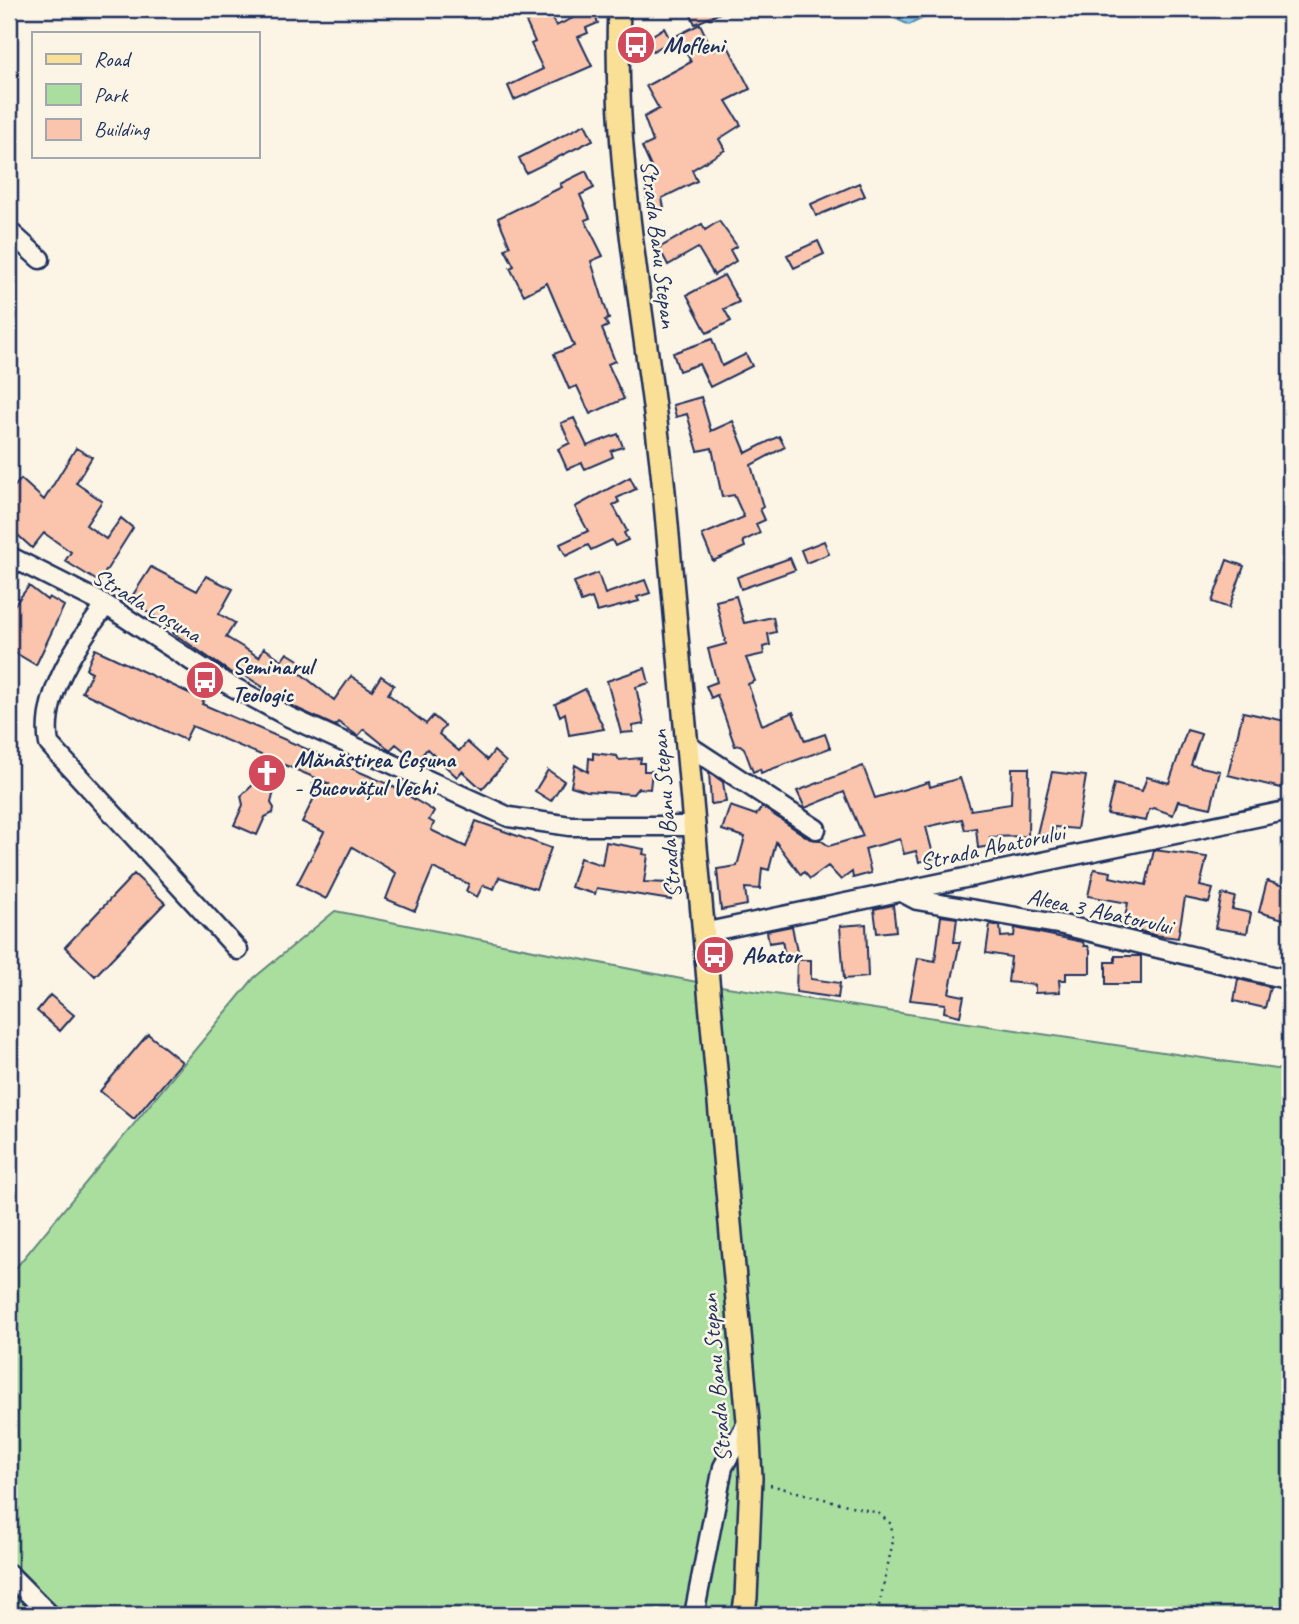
<svg xmlns="http://www.w3.org/2000/svg" width="1299" height="1624" font-family="Caveat,sans-serif">
<rect width="100%" height="100%" fill="#fcf5e5"/>
<filter id="ink" filterUnits="userSpaceOnUse"><feTurbulence type="fractalNoise" baseFrequency=".0143" numOctaves="2"/><feDisplacementMap in="SourceGraphic" scale="14" xChannelSelector="R" yChannelSelector="G"/><feConvolveMatrix kernelMatrix="1 2 1 2 8 2 1 2 1" color-interpolation-filters="sRGB"/></filter>
<g filter="url(#ink)">
<path fill="#aade9f" stroke="#62867e" stroke-width="2" d="M 335,911 L 707,984 L 1290,1071 L 1290,1615 L 9,1615 L 9,1276 L 254,978 Z"/>
<path fill="#82c7e3" stroke="#598aae" stroke-width="2" d="M 875,9 L 942,9 L 909,25 Z"/>
<path fill="#fac5ac" stroke="#1b2f5e" stroke-width="2" d="M 531,9 L 548,9 L 556,26 L 592,9 L 598,23 L 586,28 L 588,33 L 578,37 L 592,66 L 514,100 L 508,86 L 543,69 L 531,44 L 535,42 L 526,22 L 535,17 Z
M 688,9 L 729,9 L 695,24 Z
M 700,24 L 713,51 L 727,44 L 750,89 L 726,101 L 741,125 L 719,139 L 725,150 L 692,170 L 697,181 L 662,198 L 664,208 L 649,210 L 644,181 L 655,176 L 642,147 L 653,142 L 644,117 L 659,109 L 646,86 L 691,62 L 678,35 Z
M 664,28 L 671,41 L 653,51 L 646,39 Z
M 585,124 L 593,140 L 526,173 L 519,158 Z
M 586,171 L 594,188 L 580,195 L 590,218 L 585,220 L 603,256 L 591,261 L 609,319 L 605,320 L 608,326 L 602,329 L 615,361 L 608,364 L 624,399 L 590,414 L 577,386 L 569,389 L 554,354 L 574,346 L 547,283 L 524,295 L 510,268 L 514,266 L 505,249 L 510,246 L 498,218 L 562,187 L 560,184 Z
M 859,183 L 865,196 L 816,216 L 811,204 Z
M 719,221 L 737,246 L 730,250 L 736,261 L 714,275 L 698,248 L 668,265 L 659,248 L 702,224 L 705,230 Z
M 818,241 L 824,254 L 794,268 L 787,255 Z
M 724,275 L 739,302 L 724,309 L 731,321 L 707,333 L 687,295 Z
M 712,339 L 722,366 L 746,354 L 752,366 L 710,387 L 699,364 L 679,371 L 673,353 Z
M 701,397 L 711,431 L 733,421 L 746,453 L 779,436 L 785,447 L 751,465 L 763,507 L 760,509 L 765,520 L 756,524 L 760,533 L 743,541 L 745,547 L 713,561 L 702,535 L 744,517 L 734,495 L 722,497 L 712,448 L 698,451 L 687,414 L 676,417 L 673,405 Z
M 574,418 L 587,446 L 618,434 L 623,447 L 611,451 L 613,457 L 585,469 L 582,463 L 567,469 L 558,449 L 570,443 L 561,423 Z
M 76,448 L 92,457 L 76,483 L 102,501 L 86,525 L 106,539 L 121,518 L 133,528 L 99,582 L 65,561 L 71,552 L 44,533 L 32,548 L 9,527 L 9,493 L 21,479 L 44,500 Z
M 630,477 L 636,489 L 617,498 L 619,502 L 613,505 L 627,531 L 624,533 L 628,540 L 615,546 L 612,540 L 591,550 L 588,545 L 566,556 L 560,544 L 588,531 L 575,507 Z
M 824,541 L 829,554 L 806,563 L 801,550 Z
M 790,558 L 795,570 L 741,589 L 737,577 Z
M 1227,560 L 1244,566 L 1229,608 L 1212,602 Z
M 151,567 L 197,591 L 206,576 L 233,589 L 219,614 L 235,623 L 226,637 L 259,657 L 264,648 L 282,660 L 287,653 L 300,661 L 295,669 L 334,700 L 351,676 L 372,690 L 381,676 L 394,685 L 388,694 L 426,724 L 433,716 L 445,726 L 439,734 L 459,751 L 467,742 L 487,760 L 494,751 L 506,762 L 482,789 L 462,771 L 457,777 L 427,749 L 417,761 L 396,744 L 390,750 L 364,729 L 358,736 L 338,722 L 335,726 L 294,707 L 241,673 L 238,677 L 230,672 L 173,633 L 176,629 L 129,601 Z
M 598,573 L 605,594 L 645,580 L 650,593 L 637,597 L 639,601 L 597,612 L 592,598 L 581,602 L 574,582 Z
M 29,586 L 47,600 L 49,597 L 64,606 L 36,665 L 9,649 L 9,612 Z
M 736,596 L 744,623 L 773,617 L 776,632 L 768,634 L 770,645 L 763,647 L 764,654 L 746,658 L 755,681 L 748,684 L 762,725 L 793,712 L 805,741 L 825,734 L 830,748 L 761,773 L 760,769 L 753,772 L 744,748 L 740,745 L 735,746 L 717,695 L 711,698 L 706,686 L 717,682 L 708,649 L 726,644 L 716,601 Z
M 95,649 L 204,700 L 202,704 L 390,785 L 434,811 L 429,820 L 434,823 L 431,830 L 466,847 L 476,821 L 551,848 L 536,889 L 499,877 L 494,889 L 483,885 L 477,897 L 466,891 L 469,884 L 433,868 L 415,911 L 386,899 L 396,873 L 352,847 L 326,899 L 297,884 L 324,832 L 302,822 L 317,792 L 313,784 L 330,784 L 192,726 L 185,740 L 82,692 L 92,672 L 86,669 Z
M 645,668 L 649,683 L 636,687 L 644,724 L 633,726 L 633,732 L 621,733 L 607,681 Z
M 585,689 L 604,729 L 569,735 L 565,713 L 560,716 L 555,704 Z
M 1243,712 L 1290,722 L 1286,740 L 1290,741 L 1286,764 L 1290,769 L 1288,779 L 1283,778 L 1281,788 L 1228,775 Z
M 1187,730 L 1201,734 L 1191,765 L 1220,771 L 1211,808 L 1178,801 L 1173,815 L 1154,808 L 1149,810 L 1146,821 L 1107,814 L 1114,784 L 1142,791 L 1147,777 L 1169,783 Z
M 593,753 L 617,756 L 619,760 L 641,758 L 640,763 L 644,763 L 644,771 L 652,771 L 650,789 L 638,788 L 633,794 L 587,791 L 571,786 L 575,765 L 588,772 L 589,758 L 593,759 Z
M 863,766 L 875,798 L 929,782 L 930,787 L 960,778 L 971,810 L 1011,804 L 1012,768 L 1029,768 L 1028,836 L 990,837 L 991,846 L 978,848 L 976,828 L 965,830 L 962,819 L 926,827 L 934,858 L 919,862 L 916,851 L 904,854 L 900,839 L 865,849 L 871,873 L 853,878 L 852,872 L 841,880 L 828,866 L 810,879 L 804,872 L 801,875 L 776,842 L 769,870 L 762,868 L 760,889 L 745,888 L 747,905 L 721,910 L 717,869 L 737,866 L 745,837 L 722,830 L 730,806 L 756,815 L 762,807 L 810,839 L 820,840 L 829,846 L 863,836 L 844,792 L 805,808 L 797,791 Z
M 548,770 L 564,781 L 551,801 L 535,791 Z
M 709,772 L 723,782 L 726,802 L 711,804 Z
M 1052,772 L 1086,776 L 1077,829 L 1055,827 L 1054,836 L 1037,834 Z
M 268,781 L 274,791 L 271,803 L 274,808 L 273,813 L 265,817 L 257,835 L 234,825 L 243,805 L 241,796 L 256,782 Z
M 606,842 L 644,849 L 643,854 L 648,855 L 644,882 L 671,883 L 671,900 L 597,888 L 595,894 L 571,887 L 580,858 L 602,865 Z
M 1154,850 L 1207,857 L 1200,886 L 1213,889 L 1209,903 L 1185,898 L 1178,938 L 1154,935 L 1123,926 L 1128,903 L 1088,896 L 1094,869 L 1111,872 L 1110,877 L 1146,885 Z
M 134,874 L 165,903 L 95,976 L 65,947 Z
M 1267,881 L 1290,888 L 1290,921 L 1259,912 Z
M 1222,894 L 1235,897 L 1232,909 L 1251,913 L 1247,933 L 1215,928 Z
M 893,905 L 896,931 L 877,933 L 874,909 Z
M 941,916 L 957,918 L 954,942 L 960,942 L 949,993 L 964,996 L 960,1016 L 944,1012 L 945,1004 L 910,1000 L 918,958 L 935,961 Z
M 866,924 L 868,977 L 844,979 L 840,926 Z
M 990,924 L 1000,926 L 1001,937 L 1014,936 L 1015,928 L 1083,942 L 1084,946 L 1088,946 L 1090,951 L 1090,973 L 1066,973 L 1066,980 L 1059,980 L 1060,992 L 1035,993 L 1035,985 L 1008,982 L 1011,957 L 986,953 Z
M 792,926 L 798,957 L 786,960 L 782,941 L 769,943 L 767,931 Z
M 1115,956 L 1141,956 L 1141,984 L 1106,984 L 1106,962 L 1115,962 Z
M 797,960 L 811,960 L 811,979 L 840,983 L 838,998 L 796,992 Z
M 1238,979 L 1270,987 L 1265,1008 L 1234,1001 Z
M 50,995 L 74,1015 L 60,1031 L 37,1011 Z
M 148,1034 L 182,1062 L 134,1119 L 100,1091 Z"/>
<g fill="none" stroke-linecap="round" stroke-linejoin="round">
<g stroke="#1b2f5e" stroke-width="23">
<path id="minor" d="M 9,231 L 40,259
M 9,556 L 106,605 L 224,682 L 289,717 L 509,817 L 570,826 L 693,826
M 106,605 C 78,642 40,696 49,744 L 238,950
M 686,744 L 816,829
M 900,891 L 917,900 L 1063,925 L 1290,980
M 703,933 L 1290,810
M 9,1574 L 50,1615
M 694,1615 L 723,1467 L 748,1421"/>
</g>
<g stroke="#1b2f5e" stroke-width="26">
<path id="major" d="M 619,9 C 612,172 648,329 664,491 C 693,800 719,1111 748,1421 L 751,1478 L 746,1598 L 743,1615"/>
</g>
<path stroke="#1b2f5e" stroke-width="2.5" stroke-dasharray="2 5" stroke-linecap="butt" d="M 770,1485 L 878,1513 L 891,1524 L 893,1541 L 877,1615"/>
<use href="#minor" stroke="#fcf5e5" stroke-width="18"/>
<use href="#major" stroke="#fadf96" stroke-width="21"/>
</g>
</g>
<defs>
<g id="bus-disc" transform="scale(2.0125)"><circle r="9.5" fill="#d1495b" stroke="#fcf5e5"/><path d="M-5-6H5V4H4V6H2V4H-2V6H-4V4H-5ZM-3.5-4V0h7V-4ZM-3.5 1.2v1.5H-2V1.2ZM2 1.2v1.5H3.5V1.2Z" fill="#fff"/></g>
<g id="church-disc" transform="scale(2.0125)"><circle r="9.5" fill="#d1495b" stroke="#fcf5e5"/><path d="M-1.2-6h2.4v3.5h3.3v2.4h-3.3V6h-2.4V-.1h-3.3v-2.4h3.3Z" fill="#fff"/></g>
</defs>
<g fill-rule="evenodd">
<use href="#bus-disc" x="636" y="45"/>
<use href="#bus-disc" x="205" y="680"/>
<use href="#church-disc" x="267" y="773"/>
<use href="#bus-disc" x="715" y="955"/>
</g>
<g text-anchor="middle" stroke-width="5" stroke-linejoin="round" paint-order="stroke">
<g font-size="24" font-weight="bold" fill="#1b2f5e" stroke="#fcf5e5" text-anchor="start">
<text x="663" y="53">Mofleni</text>
<text x="232" y="674">Seminarul<tspan x="232" dy="28">Teologic</tspan></text>
<text x="294" y="767">Mănăstirea Coșuna<tspan x="294" dy="28">- Bucovățul Vechi</tspan></text>
<text x="742" y="963">Abator</text>
</g>
<g font-size="24" fill="#1b2f5e" stroke="#fcf5e5">
<text transform="translate(659 244) rotate(83)" y="8">Strada Banu Stepan</text>
<text transform="translate(147 605) rotate(31)" y="8">Strada Coșuna</text>
<text transform="translate(666 814) rotate(-95)" y="8">Strada Banu Stepan</text>
<text transform="translate(992 847) rotate(-12)" y="8">Strada Abatorului</text>
<text transform="translate(1100 911) rotate(12)" y="8">Aleea 3 Abatorului</text>
<text transform="translate(716 1378) rotate(-95)" y="8">Strada Banu Stepan</text>
</g>
</g>
<rect width="1299" height="1624" fill="none" stroke="#fcf5e5" stroke-width="35"/>
<rect x="18" y="18" width="1264" height="1589" fill="none" stroke="#1b2f5e" stroke-width="2.5" filter="url(#ink)"/>
<rect x="32" y="32" width="228" height="126" fill="#fcf5e5" stroke="#a2a6af" stroke-width="2"/>
<rect x="46" y="54" width="35" height="10" fill="#fadf96" stroke="#a2a6af" stroke-width="2"/>
<text x="94" y="66" font-size="21" fill="#1b2f5e">Road</text>
<rect x="46" y="84" width="35" height="21" fill="#aade9f" stroke="#a2a6af" stroke-width="2"/>
<text x="94" y="102" font-size="21" fill="#1b2f5e">Park</text>
<rect x="46" y="119" width="35" height="21" fill="#fac5ac" stroke="#a2a6af" stroke-width="2"/>
<text x="94" y="136" font-size="21" fill="#1b2f5e">Building</text>
</svg>
